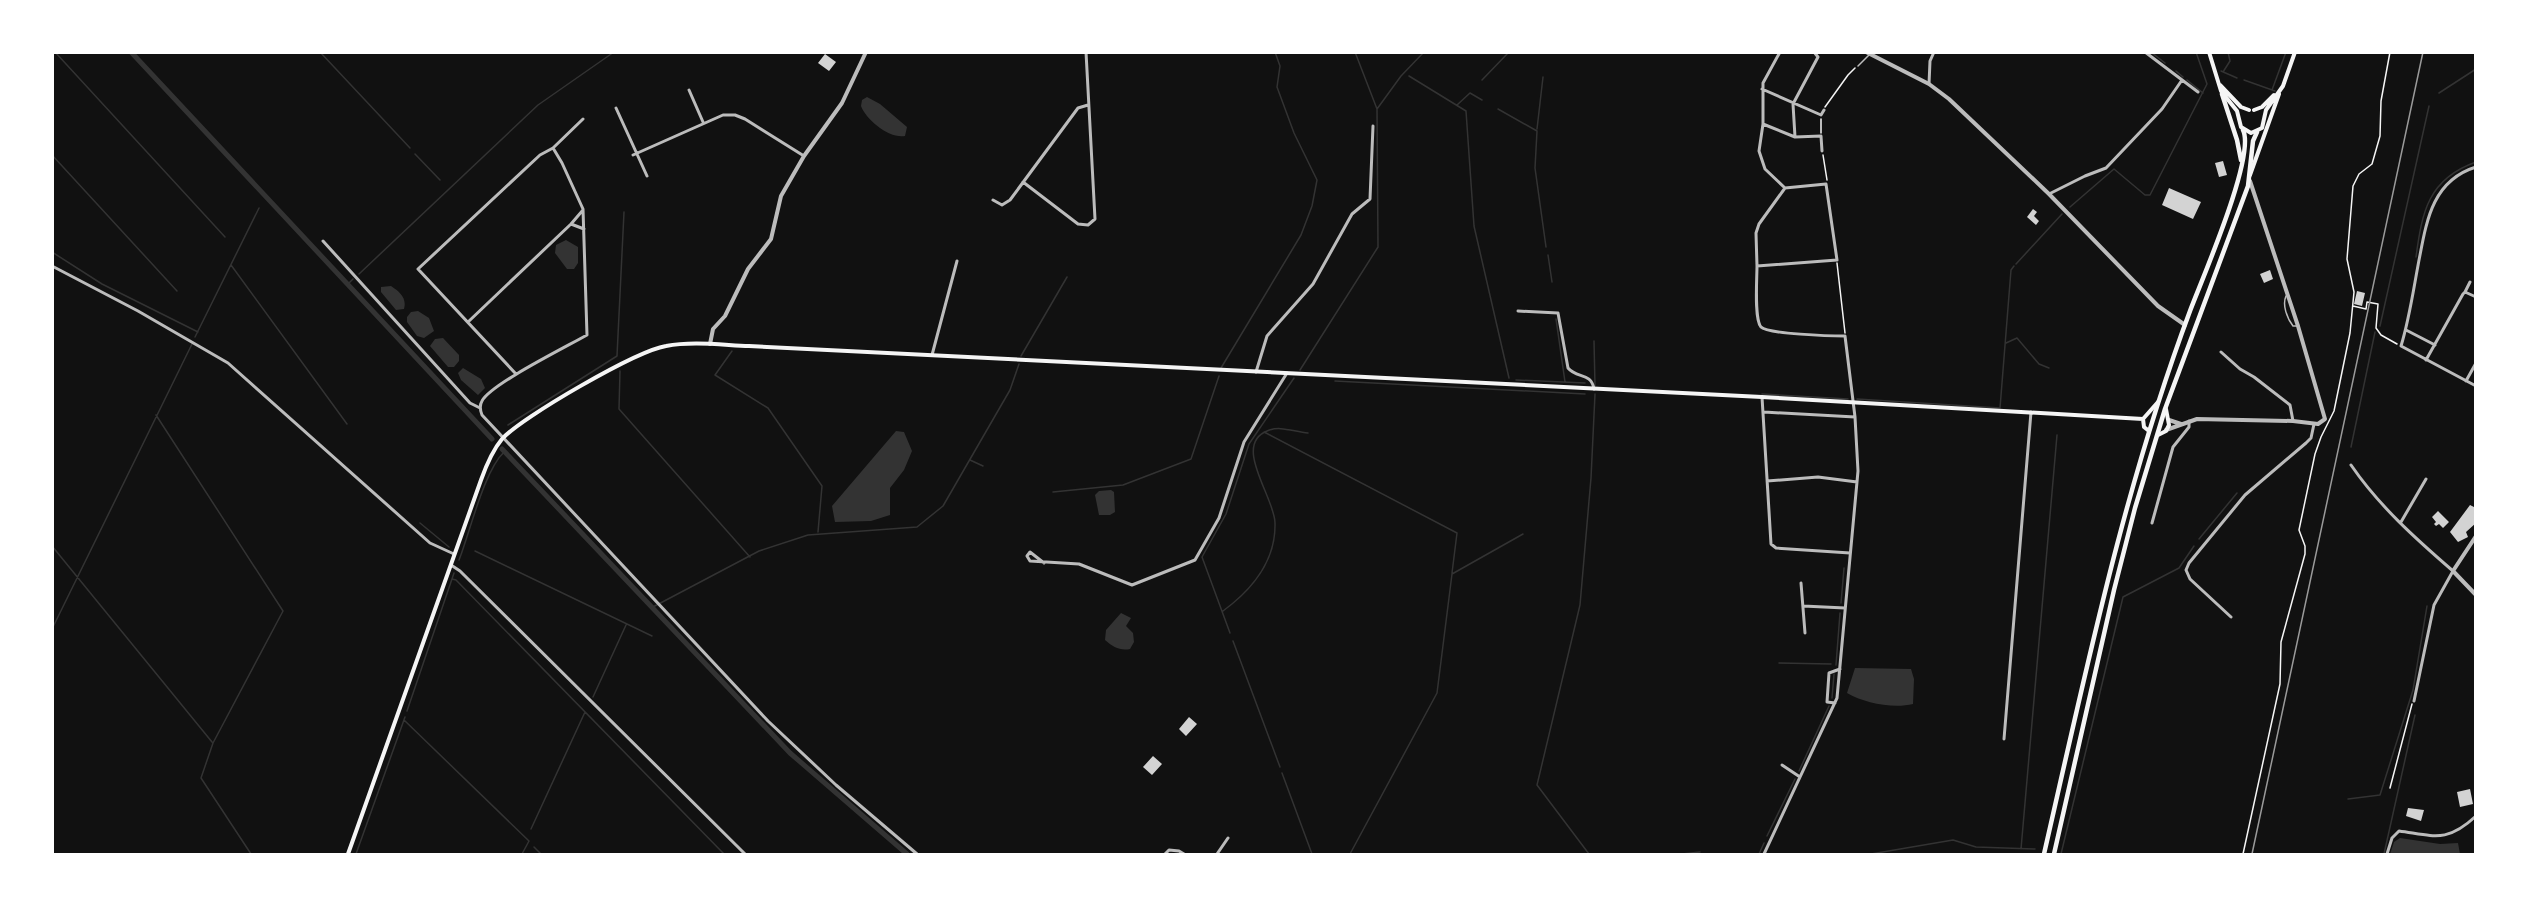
<svg xmlns="http://www.w3.org/2000/svg" width="2528" height="907" font-family="'Space Grotesk',sans-serif">
<rect width="100%" height="100%" fill="#111"/>
<path fill="#333" d="M 867,97 L 880,104 L 907,127 L 905,136 C 890,139 866,120 861,106 L 862,100 Z
M 566,240 L 578,247 L 578,263 L 574,269 L 567,269 L 555,253 L 556,245 Z
M 391,286 C 400,292 407,298 404,309 L 396,310 L 381,292 L 381,287 Z
M 418,311 L 429,318 L 434,331 L 424,338 L 417,336 L 407,322 L 407,317 L 411,312 Z
M 443,338 L 459,355 L 459,361 L 454,367 L 448,367 L 430,346 L 435,339 Z
M 463,368 L 481,379 L 485,388 L 478,395 L 461,380 L 458,373 Z
M 896,431 L 904,432 L 912,451 L 904,470 L 890,488 L 890,515 L 871,521 L 835,522 L 832,506 Z
M 1111,490 L 1114,492 L 1115,512 L 1110,515 L 1099,515 L 1095,495 L 1099,491 Z
M 1121,613 L 1131,618 L 1126,626 L 1133,633 L 1134,642 L 1130,649 C 1120,651 1113,647 1105,640 L 1106,630 Z
M 1855,668 L 1911,669 L 1914,679 L 1913,704 C 1893,709 1864,703 1847,693 Z
M 2400,838 L 2440,844 L 2458,843 L 2460,854 L 2390,854 L 2394,842 Z"/>
<g fill="none" stroke-linecap="round" stroke-linejoin="round">
<path stroke="#333" stroke-width="1.5" d="M 55,52 L 225,237
M 320,52 L 410,148
M 2151,52 L 2165,63
M 2176,71 L 2183,77
M 2221,71 L 2237,78
M 2223,72 L 2230,61 L 2228,52
M 1409,76 L 1466,111 L 1474,226 L 1509,378
M 1482,80 L 1509,52
M 2187,80 L 2203,93
M 2244,80 L 2275,91
M 2272,90 L 2286,52
M 2439,93 L 2476,69
M 1457,105 L 1470,93 L 1482,100
M 1377,109 L 1401,76 L 1424,52
M 1498,109 L 1537,131 L 1535,168 L 1546,247
M 1537,129 L 1543,77
M 415,154 L 440,180
M 52,155 L 177,291
M 2070,207 L 2114,169 L 2145,195 L 2150,195 L 2207,84 L 2196,52
M 52,252 L 102,284 L 198,332
M 1548,255 L 1552,282
M 2416,257 C 2422,212 2428,179 2476,162
M 2016,264 L 2062,214
M 231,265 L 347,424
M 359,274 L 538,105 L 614,52
M 348,284 L 353,279
M 1556,319 L 1565,382
M 2380,326 L 2429,106
M 195,337 L 259,208
M 1594,341 L 1595,386
M 2006,343 L 2017,338 L 2039,364 L 2049,368
M 732,351 L 715,375 L 768,408 L 822,486 L 818,532
M 1021,356 L 1067,277
M 1221,368 L 1301,235 L 1312,206 L 1317,180 L 1294,133 L 1277,87 L 1280,66 L 1275,52
M 1300,370 L 1378,247 L 1377,109 L 1355,52
M 620,371 L 619,409 L 750,557
M 1516,380 L 1585,383
M 1335,381 L 1585,394
M 1762,394 L 1848,399
M 1857,399 L 2000,408 L 2011,270 L 2014,266
M 156,415 L 283,611 L 213,743 L 201,778 L 251,854
M 508,425 L 617,356 L 624,212
M 1264,432 L 1457,533 L 1452,573
M 2351,447 L 2375,332
M 970,460 L 983,466
M 1053,492 L 1123,485 L 1191,459 L 1219,376
M 420,523 L 449,547
M 2199,539 L 2237,493
M 52,546 L 212,742
M 475,551 L 652,636
M 459,560 C 470,532 484,471 504,452
M 452,579 L 456,580 L 724,854
M 1841,603 L 1844,568
M 651,608 L 759,551 L 808,535 L 917,527 L 943,506 L 1010,390 L 1019,364
M 1223,611 C 1253,589 1276,561 1275,523 C 1275,498 1232,445 1267,431 C 1280,425 1294,432 1308,433
M 52,629 L 192,344
M 1230,633 L 1202,557 L 1226,514 L 1249,444 L 1294,378
M 1233,641 L 1280,767
M 1779,663 L 1831,664
M 1836,665 L 1840,613
M 593,697 L 626,625
M 1832,698 L 1834,674
M 407,711 L 454,573
M 404,720 L 529,841 L 522,854
M 1799,771 L 1829,706
M 1282,773 L 1312,854
M 2348,799 L 2380,795 L 2413,690 L 2427,606
M 531,829 L 585,712
M 1767,836 L 1795,779
M 534,847 L 541,854
M 2021,849 L 2057,435
M 356,854 L 405,717
M 1350,854 L 1437,693 L 1452,574 L 1523,534
M 1589,854 L 1537,785 L 1580,605 L 1591,478 L 1595,394
M 1682,854 L 1700,852
M 1759,854 L 1764,843
M 1871,854 L 1953,840 L 1976,847 L 2035,849
M 2061,854 L 2123,597 L 2179,568 L 2194,546
M 2384,854 L 2415,715"/>
<path stroke="#333" stroke-width="5" d="M 131,52 L 492,439
M 502,449 L 790,753 L 907,854"/>
</g>
<path fill="#d3d3d3" d="M 825,54 L 836,62 L 829,71 L 818,63 Z
M 2223,161 L 2227,175 L 2219,177 L 2215,163 Z
M 2169,188 L 2201,202 L 2193,219 L 2162,205 Z
M 2033,209 L 2037,212 L 2034,216 L 2039,221 L 2036,225 L 2027,217 Z
M 2270,270 L 2273,279 L 2264,283 L 2260,274 Z
M 2357,291 L 2365,293 L 2362,306 L 2354,304 Z
M 2470,505 L 2476,508 L 2476,523 L 2466,532 L 2468,537 L 2458,542 L 2450,532 Z
M 2438,511 L 2449,522 L 2443,528 L 2439,524 L 2436,526 L 2434,524 L 2436,522 L 2432,517 Z
M 1189,717 L 1197,724 L 1186,736 L 1179,729 Z
M 1153,756 L 1162,764 L 1152,775 L 1143,767 Z
M 2470,789 L 2473,804 L 2460,807 L 2457,792 Z
M 2408,808 L 2424,810 L 2421,821 L 2406,816 Z"/>
<g fill="none" stroke-linecap="round" stroke-linejoin="round">
<path stroke="#f5f5f5" stroke-width="1.5" d="M 1825,107 L 1848,75 L 1855,68
M 1821,133 L 1821,119
M 1823,155 L 1827,180
M 1837,263 L 1845,333
M 2353,306 L 2366,309 L 2367,302 L 2378,304 L 2376,328 L 2381,335 L 2397,344
M 2390,788 L 2412,704
M 2243,854 L 2280,684 L 2281,642 L 2305,554 L 2305,546 L 2299,530 L 2315,454 L 2321,437 L 2334,411 L 2350,333 L 2354,292 L 2347,259 L 2353,186 L 2359,174 L 2372,164 L 2380,136 L 2381,101 L 2390,52"/>
<path stroke="#bcbcbc" stroke-width="1.5" d="M 1858,66 L 1869,55
M 2286,296 C 2282,305 2287,318 2293,326 L 2297,326"/>
<path stroke="#bcbcbc" stroke-width="3" d="M 1780,52 L 1763,83 L 1763,124 L 1759,151 L 1765,169 L 1785,188 L 1826,184 L 1837,260 L 1757,266 L 1756,233 L 1759,224 L 1785,188
M 1814,52 L 1818,57 L 1793,104 L 1795,137 L 1821,136 L 1822,151
M 2145,52 L 2198,92
M 1929,84 L 1930,61 L 1934,52
M 1762,89 L 1821,115 L 1824,110
M 689,90 L 703,122
M 616,108 L 647,176
M 1763,124 L 1795,137
M 553,148 L 562,163 L 583,209 L 587,335 C 566,347 491,384 482,401 C 479,406 480,410 482,415 L 768,721 L 836,785 L 917,854
M 633,155 L 723,115 L 735,115 L 745,119 L 804,156
M 2476,167 C 2434,180 2427,218 2420,255 C 2414,285 2410,317 2401,346 L 2476,386
M 1023,182 L 1078,224 L 1088,225 L 1095,219 L 1086,52
M 2049,194 L 2085,176 L 2106,168 L 2162,109 L 2182,80
M 993,200 L 1002,205 L 1010,200 L 1078,108 L 1088,105
M 571,224 L 584,229
M 323,241 L 470,403 L 480,408
M 52,266 L 138,311 L 228,363 L 430,543 L 454,554
M 1757,266 C 1757,278 1754,319 1761,327 C 1767,334 1832,336 1845,336 L 1855,417 L 1858,471 L 1837,698 L 1764,854
M 2465,292 L 2470,282
M 1518,311 L 1558,313 L 1568,368 C 1577,379 1591,372 1594,389
M 468,322 L 571,224 L 583,210
M 2406,330 L 2435,345
M 2221,352 L 2240,369 L 2254,377 L 2290,405 L 2293,421
M 932,355 L 957,261
M 2426,360 L 2463,294 L 2465,292 L 2476,297
M 1256,372 L 1267,336 L 1313,284 L 1352,214 L 1370,199 L 1373,126
M 516,374 L 418,269 L 540,155 L 553,148 L 583,119
M 2466,381 L 2476,363
M 1762,397 L 1771,544 L 1776,548 L 1850,553
M 1764,412 L 1855,417
M 2351,465 C 2379,506 2416,539 2453,571 L 2434,605 L 2414,701
M 1767,481 L 1818,477 L 1857,482
M 2401,522 L 2426,479
M 2152,523 L 2173,447 L 2189,427 L 2189,421
M 1044,563 L 1030,552 L 1027,556 L 1030,561 L 1079,564 L 1132,585 L 1195,560 L 1219,518 L 1244,442 L 1287,373
M 451,565 L 460,571 L 745,854
M 1801,583 L 1805,633
M 1803,606 L 1845,608
M 2231,617 L 2190,579 L 2186,570 L 2189,563 L 2245,495 L 2306,443 L 2311,438 L 2314,424
M 1835,703 L 1827,702 L 1829,673 L 1840,669
M 2004,739 L 2031,412
M 1782,765 L 1800,777
M 1165,854 L 1169,850 L 1179,851 L 1184,854
M 1217,854 L 1228,838
M 2387,854 L 2392,838 L 2399,831 C 2435,836 2447,843 2476,816"/>
<path stroke="#bcbcbc" stroke-width="4" d="M 1866,52 L 1929,84 L 1949,99 L 2049,194 L 2158,306 L 2185,325
M 710,344 L 713,329 L 725,316 L 748,269 L 771,239 L 781,196 L 804,156 L 842,103 L 866,52
M 2169,420 L 2181,424
M 2166,430 L 2197,419 L 2293,421 L 2318,424 L 2325,419 L 2298,326 L 2250,181
M 2476,536 L 2453,571 L 2476,595"/>
<path stroke="#f5f5f5" stroke-width="4" d="M 2209,52 L 2221,91 L 2237,111 L 2241,127 L 2251,133 L 2262,128 L 2266,110 L 2283,86 L 2295,52
M 2220,85 L 2241,107 L 2249,110
M 2254,110 L 2262,107 L 2274,95
M 2250,175 L 2279,94
M 2149,431 L 2144,427 L 2143,419 L 2158,402
M 2158,435 L 2166,431 L 2169,425 L 2166,409
M 348,854 L 481,480 C 486,466 492,451 502,439 C 522,417 636,351 666,346 C 692,341 722,345 749,346 L 1762,397 L 2143,419"/>
<path stroke="#f5f5f5" stroke-width="4.5" d="M 2222,94 L 2237,140 L 2241,160
M 2044,854 C 2086,671 2124,487 2190,311 C 2202,279 2256,156 2243,130
M 2054,854 L 2114,590 L 2135,508 L 2165,409 L 2248,186 L 2253,141 L 2257,132"/>
<path stroke="#9a9a9a" stroke-width="1.5" d="M 2252,854 L 2423,52"/>
</g>
<rect width="2528" height="907" fill="none" stroke="#ffffff" stroke-width="108"/>
</svg>
